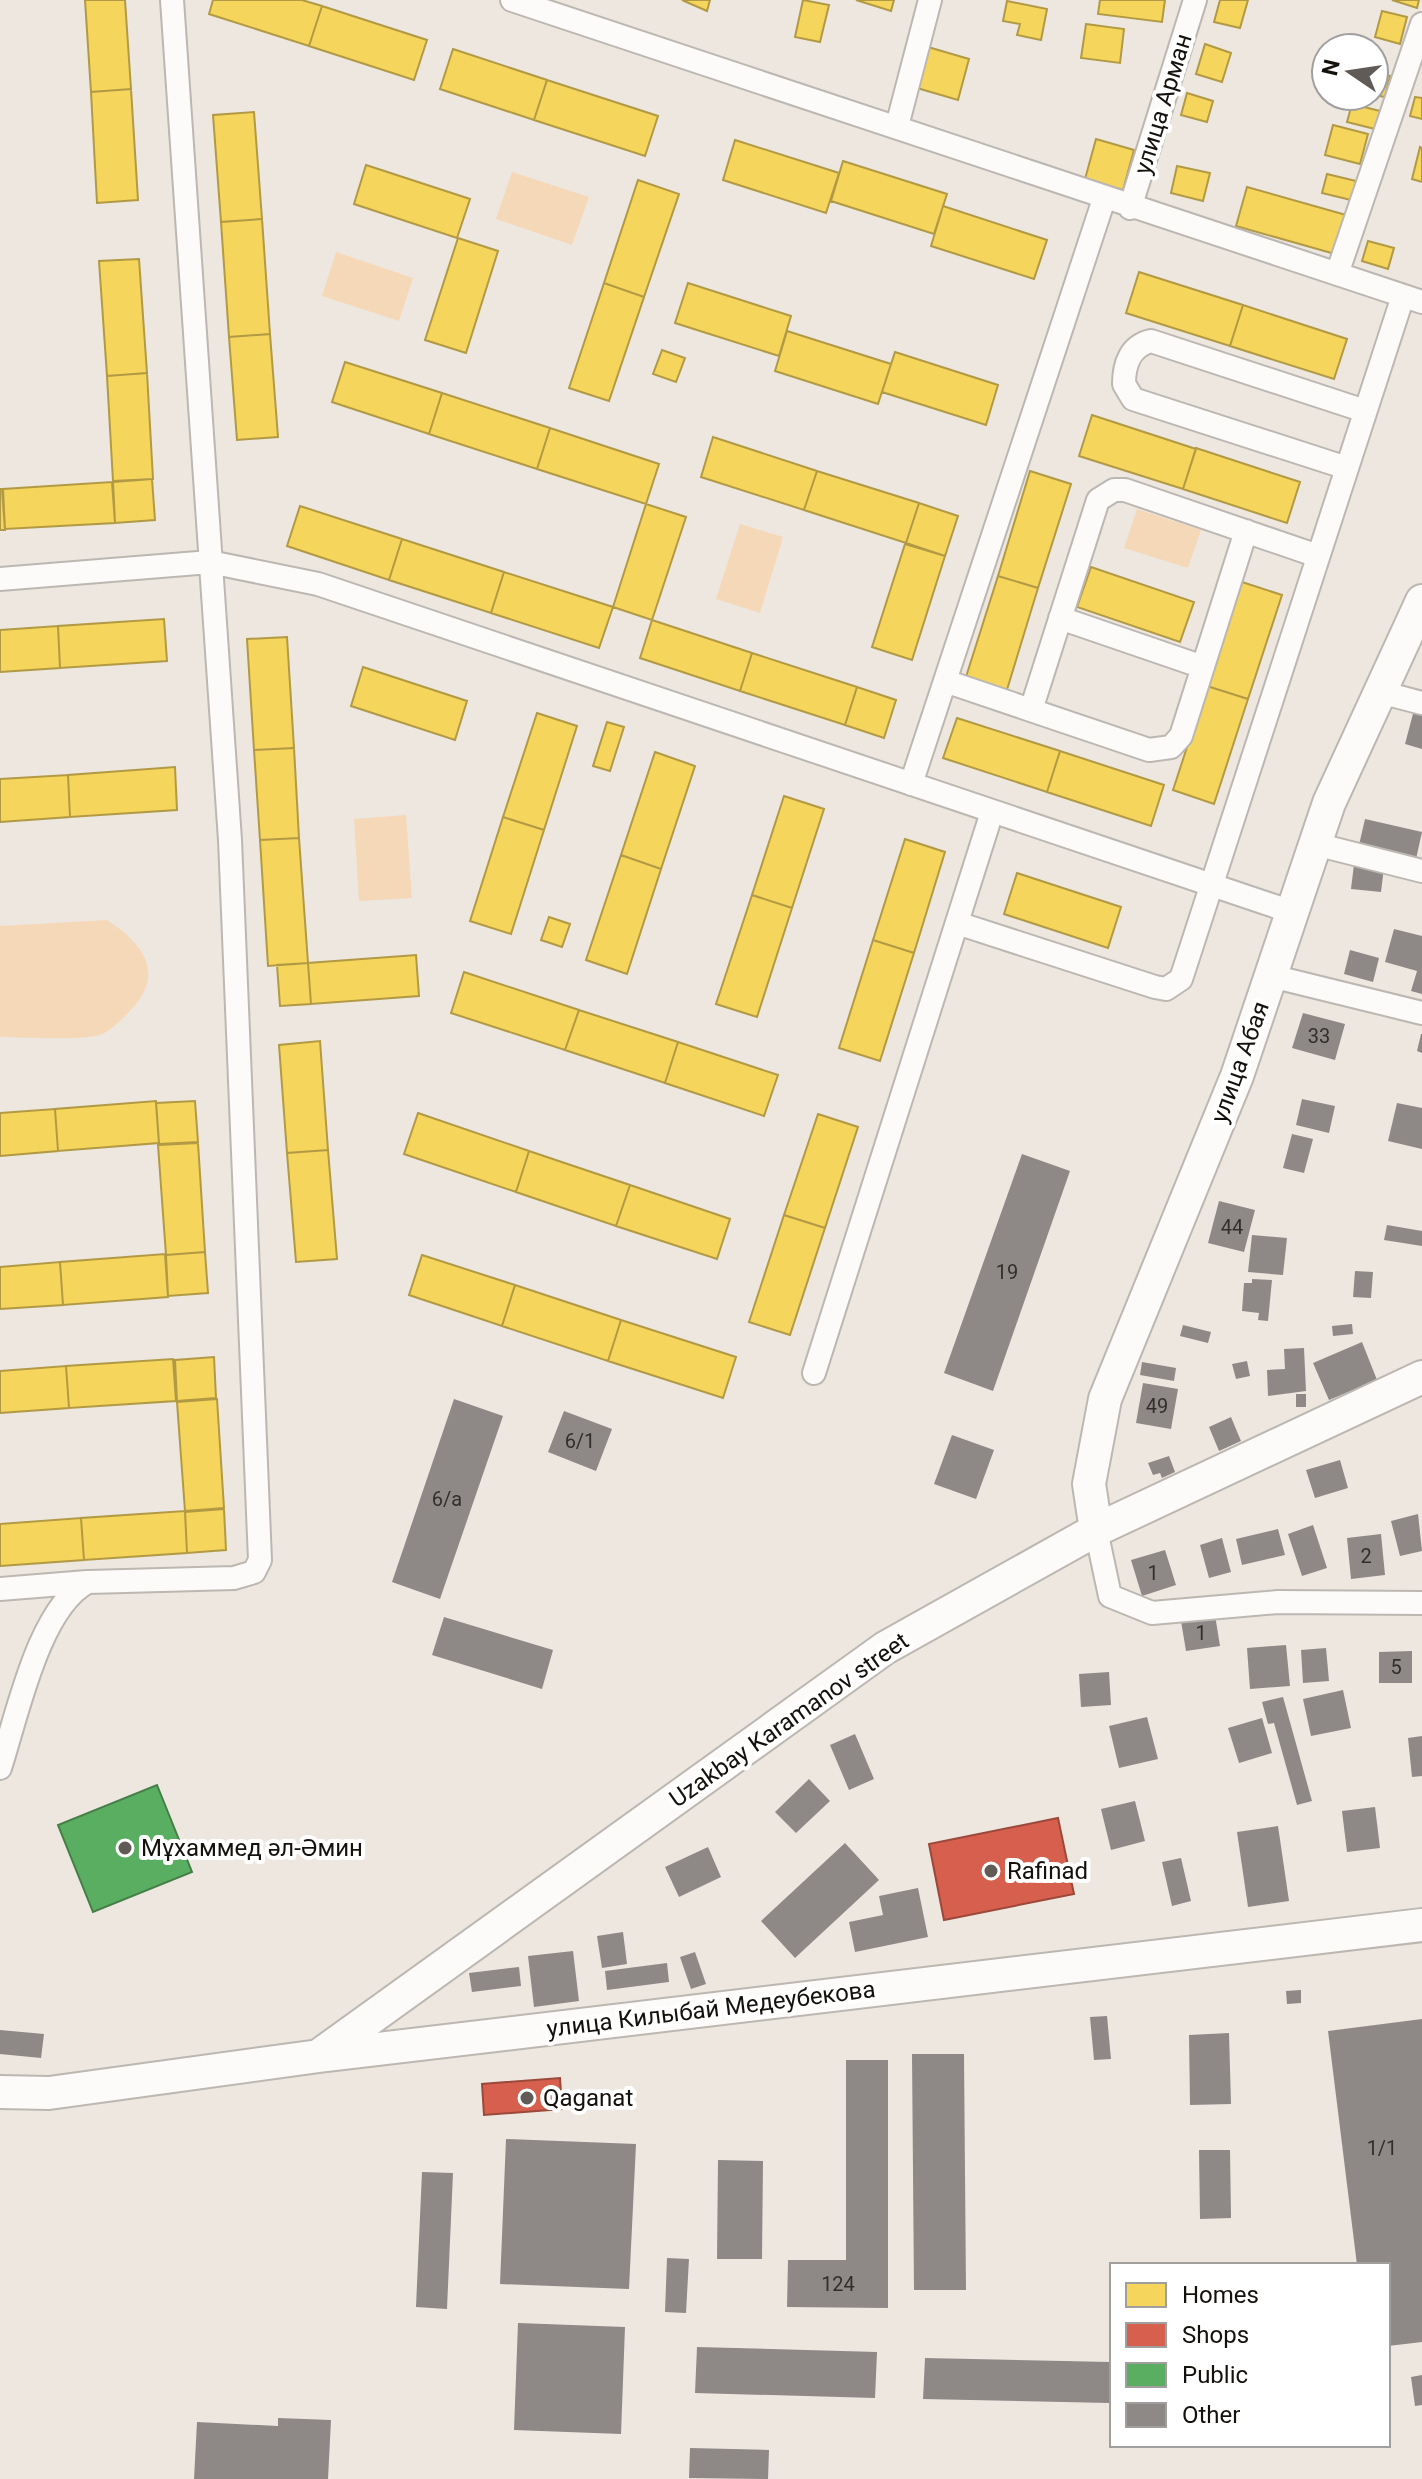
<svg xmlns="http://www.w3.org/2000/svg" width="1422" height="2479" font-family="Roboto,sans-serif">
<rect width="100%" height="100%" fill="#ede7e0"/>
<path fill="#f5d8b8" d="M 512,172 L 589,197 L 572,245 L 496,219 Z
M 336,252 L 413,278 L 399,321 L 322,296 Z
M 1137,509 L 1201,530 L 1188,568 L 1124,548 Z
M 740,524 L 783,537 L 760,613 L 716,599 Z
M 406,815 L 412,898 L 359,901 L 354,819 Z
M 107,920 C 144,944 167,975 128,1013 C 121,1020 109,1033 99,1035 C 77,1041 25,1037 0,1037 L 0,926 Z"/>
<path fill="#f6d55c" stroke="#b29a44" stroke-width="2" d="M 85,0 L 125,0 L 131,89 L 91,92 Z
M 213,0 L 302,0 L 322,6 L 309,46 L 209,14 Z
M 682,0 L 710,0 L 707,11 Z
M 803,0 L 829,5 L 820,42 L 795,37 Z
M 856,0 L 894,0 L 891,11 Z
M 1100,0 L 1165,0 L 1162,22 L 1098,14 Z
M 1220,0 L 1248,0 L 1240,28 L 1214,22 Z
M 1392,0 L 1419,0 L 1417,8 Z
M 1007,1 L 1047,9 L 1041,40 L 1017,35 L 1020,24 L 1003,21 Z
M 322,6 L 427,40 L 414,80 L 309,46 Z
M 1382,11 L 1407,17 L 1400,44 L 1375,37 Z
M 1086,24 L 1124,29 L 1120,63 L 1081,58 Z
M 1205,44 L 1231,53 L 1222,82 L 1196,74 Z
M 928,47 L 969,59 L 958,100 L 917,88 Z
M 453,49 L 547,80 L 534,120 L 440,89 Z
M 1374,71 L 1390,76 L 1385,97 L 1374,95 Z
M 547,80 L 658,116 L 645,156 L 534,120 Z
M 131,89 L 138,200 L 97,203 L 91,92 Z
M 1187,93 L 1213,101 L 1207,122 L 1181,115 Z
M 1415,97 L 1422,98 L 1422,119 L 1410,116 Z
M 1352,104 L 1380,111 L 1375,129 L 1347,122 Z
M 254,112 L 262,219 L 221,222 L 213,115 Z
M 1333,125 L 1368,134 L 1360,164 L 1325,155 Z
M 1096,139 L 1134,150 L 1123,190 L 1085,179 Z
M 735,140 L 839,173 L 826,213 L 723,180 Z
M 1420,147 L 1422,148 L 1422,182 L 1412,179 Z
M 843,161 L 947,194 L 934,234 L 831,201 Z
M 366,165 L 470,199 L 457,238 L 354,204 Z
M 1177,166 L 1210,173 L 1203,201 L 1171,193 Z
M 1327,174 L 1356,181 L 1351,200 L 1322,193 Z
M 638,180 L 679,194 L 644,297 L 604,283 Z
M 1247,187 L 1346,215 L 1335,254 L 1236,226 Z
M 943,206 L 1047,240 L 1034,279 L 931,246 Z
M 262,219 L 270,334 L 229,337 L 221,222 Z
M 458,238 L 498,251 L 466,353 L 425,340 Z
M 1368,241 L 1394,248 L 1388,269 L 1362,261 Z
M 139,259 L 147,373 L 107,376 L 99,261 Z
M 1139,272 L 1243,305 L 1230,346 L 1126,313 Z
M 604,283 L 644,297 L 609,401 L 569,388 Z
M 688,283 L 791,316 L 779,356 L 675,323 Z
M 1243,305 L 1347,339 L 1334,379 L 1230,346 Z
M 787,331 L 891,364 L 878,404 L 775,371 Z
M 270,334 L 278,437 L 237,440 L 229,337 Z
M 662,350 L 685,358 L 676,382 L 653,374 Z
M 895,352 L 998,385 L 986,425 L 882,392 Z
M 345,362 L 442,393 L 429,434 L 332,402 Z
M 147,373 L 153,479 L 113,481 L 107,376 Z
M 442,393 L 550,428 L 537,469 L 429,434 Z
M 1092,415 L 1196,449 L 1183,489 L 1079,456 Z
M 550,428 L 659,464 L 646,504 L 537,469 Z
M 713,437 L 817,471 L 804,510 L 701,477 Z
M 1196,448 L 1300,482 L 1287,523 L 1183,489 Z
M 817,471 L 919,503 L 906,543 L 804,510 Z
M 1030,471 L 1071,484 L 1038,588 L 998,576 Z
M 152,479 L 155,520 L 115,523 L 113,482 Z
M 112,482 L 115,523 L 5,529 L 3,489 Z
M 0,489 L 2,489 L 5,530 L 0,530 Z
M 919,503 L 958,516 L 945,556 L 906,543 Z
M 646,504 L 686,517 L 652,620 L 613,607 Z
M 300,506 L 402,539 L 389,580 L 287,546 Z
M 402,539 L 504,572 L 491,613 L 389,580 Z
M 905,544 L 945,556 L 912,660 L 872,647 Z
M 1091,567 L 1194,602 L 1180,642 L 1077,607 Z
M 504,572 L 613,607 L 599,648 L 491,613 Z
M 998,576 L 1038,588 L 1006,693 L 965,680 Z
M 1242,582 L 1282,595 L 1248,699 L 1207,686 Z
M 164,619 L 167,661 L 60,668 L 58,626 Z
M 652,620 L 752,653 L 740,691 L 640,658 Z
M 58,626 L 60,668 L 0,672 L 0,630 Z
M 287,637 L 294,748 L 254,750 L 247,639 Z
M 752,653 L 857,687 L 845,725 L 740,691 Z
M 363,667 L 467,701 L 455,740 L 351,706 Z
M 1207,686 L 1248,699 L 1214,804 L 1173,790 Z
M 857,687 L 896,700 L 884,738 L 845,725 Z
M 537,713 L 577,726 L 544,830 L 503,817 Z
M 957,718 L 1060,751 L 1047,792 L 943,758 Z
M 607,722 L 624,727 L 610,771 L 593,766 Z
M 294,748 L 299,838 L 260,840 L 254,750 Z
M 1060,751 L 1164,785 L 1151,826 L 1047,792 Z
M 655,752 L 695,766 L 661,869 L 621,855 Z
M 175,767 L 177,810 L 70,817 L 68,775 Z
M 68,775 L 70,817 L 0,822 L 0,779 Z
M 784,796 L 824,809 L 792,908 L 752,895 Z
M 503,817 L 544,830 L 511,934 L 470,921 Z
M 299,838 L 308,963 L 268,966 L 260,840 Z
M 905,839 L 945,852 L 914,953 L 873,940 Z
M 621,855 L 661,869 L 627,974 L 586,960 Z
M 1017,873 L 1121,907 L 1108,948 L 1004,914 Z
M 752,895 L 792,908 L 757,1017 L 716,1004 Z
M 549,917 L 570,924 L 562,947 L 541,940 Z
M 873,940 L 914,953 L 880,1061 L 839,1048 Z
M 416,955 L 419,996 L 311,1004 L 308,963 Z
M 308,963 L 311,1004 L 280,1006 L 277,965 Z
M 464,972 L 579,1010 L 565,1050 L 451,1013 Z
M 579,1010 L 678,1042 L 665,1083 L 565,1050 Z
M 320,1041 L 328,1150 L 287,1153 L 279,1045 Z
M 678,1042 L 778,1075 L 764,1116 L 665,1083 Z
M 156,1101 L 159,1143 L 58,1151 L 55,1109 Z
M 195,1101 L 198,1142 L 159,1144 L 156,1103 Z
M 55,1109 L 58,1151 L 0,1156 L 0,1113 Z
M 418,1113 L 529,1151 L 516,1192 L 404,1154 Z
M 818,1114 L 858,1127 L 825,1228 L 784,1215 Z
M 198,1143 L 205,1252 L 166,1255 L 158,1145 Z
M 328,1150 L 337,1259 L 296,1262 L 287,1153 Z
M 529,1151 L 630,1185 L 616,1226 L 516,1192 Z
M 630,1185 L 730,1219 L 717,1259 L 616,1226 Z
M 784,1215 L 825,1228 L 790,1335 L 749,1322 Z
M 205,1252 L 208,1293 L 168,1296 L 166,1255 Z
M 165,1254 L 168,1297 L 63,1305 L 60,1262 Z
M 422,1255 L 515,1285 L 502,1326 L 409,1295 Z
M 60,1262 L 63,1305 L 0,1309 L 0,1267 Z
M 515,1285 L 621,1320 L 608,1361 L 502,1326 Z
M 621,1320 L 736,1357 L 723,1398 L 608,1361 Z
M 214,1357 L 216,1398 L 177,1401 L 175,1360 Z
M 173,1359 L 176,1401 L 69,1408 L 66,1366 Z
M 66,1366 L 69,1408 L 0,1413 L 0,1371 Z
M 217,1399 L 224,1508 L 185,1511 L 177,1402 Z
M 224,1509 L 226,1550 L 187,1553 L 185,1512 Z
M 185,1511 L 187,1553 L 84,1560 L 81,1518 Z
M 81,1518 L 84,1560 L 0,1566 L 0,1524 Z"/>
<path fill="#d6604d" stroke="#9c483a" stroke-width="2" d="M 1058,1818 L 1074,1894 L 944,1920 L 929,1844 Z
M 560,2078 L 562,2109 L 484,2115 L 482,2084 Z"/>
<path fill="#5aae61" stroke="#457f48" stroke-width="2" d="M 157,1785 L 192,1872 L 93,1912 L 58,1825 Z"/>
<path fill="#8e8987" d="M 1414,710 L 1422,712 L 1422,749 L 1405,744 Z
M 1365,819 L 1422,832 L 1416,859 L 1359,845 Z
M 1354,864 L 1384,867 L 1381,892 L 1351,889 Z
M 1394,929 L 1422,936 L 1422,994 L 1411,991 L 1417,971 L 1385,962 Z
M 1350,950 L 1379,958 L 1373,982 L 1344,974 Z
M 1303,1013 L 1345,1024 L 1335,1060 L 1292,1048 Z
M 1421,1034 L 1422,1034 L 1422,1053 L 1417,1051 Z
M 1302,1099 L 1335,1106 L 1329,1133 L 1296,1125 Z
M 1397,1103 L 1422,1108 L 1422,1149 L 1388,1141 Z
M 1292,1134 L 1313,1139 L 1304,1173 L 1283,1168 Z
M 1022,1154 L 1070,1171 L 993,1391 L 944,1373 Z
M 1219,1201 L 1255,1210 L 1244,1252 L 1208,1243 Z
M 1387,1225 L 1422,1231 L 1422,1246 L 1384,1240 Z
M 1252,1235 L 1287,1238 L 1283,1275 L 1248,1272 Z
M 1355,1271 L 1373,1272 L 1371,1298 L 1353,1297 Z
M 1252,1279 L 1272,1280 L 1268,1321 L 1258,1320 L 1259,1313 L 1242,1311 L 1244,1283 L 1252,1283 Z
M 1352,1324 L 1353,1334 L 1333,1336 L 1332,1326 Z
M 1183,1325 L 1211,1332 L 1208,1343 L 1180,1336 Z
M 1362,1342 L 1377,1380 L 1329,1400 L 1313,1363 Z
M 1304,1348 L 1306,1391 L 1268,1396 L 1267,1370 L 1285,1369 L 1284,1349 Z
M 1247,1361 L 1250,1376 L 1236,1379 L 1232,1364 Z
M 1142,1362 L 1176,1368 L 1174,1381 L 1140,1375 Z
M 1143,1383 L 1178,1389 L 1171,1429 L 1136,1423 Z
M 1296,1394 L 1306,1394 L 1306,1407 L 1296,1407 Z
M 454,1399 L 503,1416 L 440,1599 L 392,1582 Z
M 564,1411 L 612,1429 L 596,1471 L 548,1452 Z
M 1231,1417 L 1241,1441 L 1219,1451 L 1209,1427 Z
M 952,1435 L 994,1450 L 976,1499 L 934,1484 Z
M 1169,1456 L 1175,1472 L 1162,1478 L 1160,1473 L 1153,1475 L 1148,1463 Z
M 1340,1460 L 1348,1488 L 1315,1498 L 1306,1470 Z
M 1418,1514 L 1422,1551 L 1400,1556 L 1391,1521 Z
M 1313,1525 L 1327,1568 L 1302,1576 L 1288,1534 Z
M 1278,1529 L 1285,1555 L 1242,1565 L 1236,1539 Z
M 1381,1534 L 1385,1575 L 1351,1579 L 1347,1538 Z
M 1222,1538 L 1231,1572 L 1209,1578 L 1200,1545 Z
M 1165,1550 L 1176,1585 L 1142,1596 L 1131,1560 Z
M 1215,1615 L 1220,1646 L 1186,1651 L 1181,1621 Z
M 444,1617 L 553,1650 L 542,1689 L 432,1655 Z
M 1286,1645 L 1290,1686 L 1250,1689 L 1247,1648 Z
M 1326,1648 L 1329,1681 L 1303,1683 L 1301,1650 Z
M 1412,1651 L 1412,1683 L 1379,1683 L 1379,1652 Z
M 1109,1672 L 1111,1705 L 1081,1707 L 1079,1674 Z
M 1343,1690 L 1351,1728 L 1311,1736 L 1303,1699 Z
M 1283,1697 L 1312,1801 L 1297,1805 L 1274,1723 L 1268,1724 L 1262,1702 Z
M 1147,1717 L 1158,1759 L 1119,1768 L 1109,1726 Z
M 1262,1718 L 1272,1753 L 1239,1763 L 1228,1728 Z
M 855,1734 L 874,1779 L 849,1790 L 830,1745 Z
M 1422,1736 L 1422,1776 L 1412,1777 L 1408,1738 Z
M 809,1779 L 830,1801 L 796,1833 L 775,1812 Z
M 1135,1801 L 1145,1841 L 1111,1850 L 1101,1809 Z
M 1375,1807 L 1380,1848 L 1347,1852 L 1342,1811 Z
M 1278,1826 L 1289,1901 L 1248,1907 L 1237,1832 Z
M 845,1843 L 879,1880 L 795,1958 L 761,1921 Z
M 708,1847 L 721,1877 L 679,1897 L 665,1867 Z
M 1181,1858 L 1191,1901 L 1172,1906 L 1162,1862 Z
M 918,1888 L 928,1937 L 855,1952 L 849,1922 L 883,1915 L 879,1896 Z
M 623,1932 L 627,1964 L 602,1968 L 597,1936 Z
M 573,1951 L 579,2001 L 534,2007 L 528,1956 Z
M 695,1952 L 706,1984 L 691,1989 L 680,1957 Z
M 667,1963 L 669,1982 L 607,1990 L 605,1971 Z
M 519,1967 L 521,1986 L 472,1992 L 469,1973 Z
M 1301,1990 L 1301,2003 L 1287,2004 L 1286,1991 Z
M 1107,2016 L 1111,2059 L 1094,2060 L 1090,2017 Z
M 1422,2019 L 1422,2342 L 1388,2346 L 1388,2265 L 1357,2265 L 1328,2031 Z
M 0,2030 L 44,2034 L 41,2058 L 0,2054 Z
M 1229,2033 L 1231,2104 L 1190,2105 L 1189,2035 Z
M 912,2054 L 964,2054 L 966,2290 L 914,2290 Z
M 846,2060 L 888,2060 L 888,2308 L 787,2307 L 788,2260 L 846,2260 Z
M 506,2139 L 636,2144 L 629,2289 L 500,2284 Z
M 1199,2150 L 1230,2150 L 1231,2218 L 1200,2219 Z
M 718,2160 L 763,2161 L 762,2259 L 717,2259 Z
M 422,2172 L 453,2173 L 447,2309 L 416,2307 Z
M 667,2258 L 689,2259 L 686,2313 L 665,2312 Z
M 518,2323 L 625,2327 L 621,2434 L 514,2430 Z
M 697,2347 L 877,2352 L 875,2398 L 695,2393 Z
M 925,2358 L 1110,2362 L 1109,2403 L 923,2399 Z
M 1422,2375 L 1422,2405 L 1415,2406 L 1411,2377 Z
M 278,2418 L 331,2420 L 328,2479 L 194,2479 L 197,2422 L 278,2426 Z
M 690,2448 L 769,2450 L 768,2479 L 689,2478 Z"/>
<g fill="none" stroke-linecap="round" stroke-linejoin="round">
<g stroke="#bcb7b1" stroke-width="26">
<path id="street" d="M 512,0 L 1422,302
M 897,126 L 930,0
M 1130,208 L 1195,0
M 1337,274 L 1422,24
M 1347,468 L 1133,399 L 1124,384 C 1124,364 1130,346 1151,341 L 1365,411
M 0,579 L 210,562 L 318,584 L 1292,912
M 1060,618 L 1203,667
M 945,681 L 1149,750 L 1171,747 L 1181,736 L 1246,531
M 1380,692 L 1422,703
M 1031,710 L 1098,500 L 1114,490 L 1125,490 L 1318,556
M 911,784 L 1104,199
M 1315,844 L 1422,871
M 957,923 L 1155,987 L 1166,989 L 1181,979 L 1403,296
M 1271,976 L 1422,1013
M 814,1373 L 992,812
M 1096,1530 L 1110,1596 L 1152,1613 L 1278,1602 L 1422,1603
M 0,1589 L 87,1582
M 0,1768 C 17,1716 39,1607 88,1582 L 234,1578 L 254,1572 L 260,1560 L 230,840 L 172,0"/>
</g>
<g stroke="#bcb7b1" stroke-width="36">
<path id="secondary" d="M 1096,1530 L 1089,1484 L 1105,1399 L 1237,1076 L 1329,803 L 1422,601
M 321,2054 L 885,1648 L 1096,1530 L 1422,1377
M 0,2092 L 49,2093 L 319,2056 L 1422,1925"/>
</g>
<use href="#street" stroke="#fcfbfa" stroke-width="22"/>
<use href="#secondary" stroke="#fcfbfa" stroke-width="32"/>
</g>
<g fill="#605b56" stroke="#fff" stroke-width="3">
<circle cx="125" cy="1848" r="8"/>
<circle cx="991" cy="1871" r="8"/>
<circle cx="527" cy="2098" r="8"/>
</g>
<g text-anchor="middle" stroke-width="8" stroke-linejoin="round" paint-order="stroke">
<g font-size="20" fill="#322e2b">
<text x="1319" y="1043">33</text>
<text x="1232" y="1234">44</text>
<text x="1007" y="1279">19</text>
<text x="1157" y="1413">49</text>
<text x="580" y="1448">6/1</text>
<text x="447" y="1506">6/а</text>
<text x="1366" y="1563">2</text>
<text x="1153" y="1580">1</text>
<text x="1201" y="1640">1</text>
<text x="1396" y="1674">5</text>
<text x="1382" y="2155">1/1</text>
<text x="838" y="2291">124</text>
</g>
<g font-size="24" fill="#14100c" stroke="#fff">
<text transform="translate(1163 104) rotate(-73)" y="8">улица Арман</text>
<text transform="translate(1240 1062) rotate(-70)" y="8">улица Абая</text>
<text transform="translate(789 1720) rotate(-35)" y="8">Uzakbay Karamanov street</text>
<text transform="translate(711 2009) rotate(-7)" y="8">улица Килыбай Медеубекова</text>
</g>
<g font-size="24" fill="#14100c" stroke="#fff" text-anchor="start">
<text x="141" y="1856">Мұхаммед әл-Әмин</text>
<text x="1007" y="1879">Rafinad</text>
<text x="543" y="2106">Qaganat</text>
</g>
</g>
<rect x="1110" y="2263" width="280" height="184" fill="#ffffff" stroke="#a19f9e" stroke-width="2"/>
<rect x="1126" y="2283" width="40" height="24" fill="#f6d55c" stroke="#a19f9e" stroke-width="2"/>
<text x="1182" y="2303" font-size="24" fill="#14100c">Homes</text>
<rect x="1126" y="2323" width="40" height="24" fill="#d6604d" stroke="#a19f9e" stroke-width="2"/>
<text x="1182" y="2343" font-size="24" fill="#14100c">Shops</text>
<rect x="1126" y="2363" width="40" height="24" fill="#5aae61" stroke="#a19f9e" stroke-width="2"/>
<text x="1182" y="2383" font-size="24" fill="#14100c">Public</text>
<rect x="1126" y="2403" width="40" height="24" fill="#8e8987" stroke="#a19f9e" stroke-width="2"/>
<text x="1182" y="2423" font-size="24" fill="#14100c">Other</text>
<g transform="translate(1350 72) rotate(283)"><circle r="38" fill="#ffffff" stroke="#a19f9e" stroke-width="2"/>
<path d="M0-6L14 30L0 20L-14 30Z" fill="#605b56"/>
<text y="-12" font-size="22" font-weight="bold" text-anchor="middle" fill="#14100c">N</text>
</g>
</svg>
